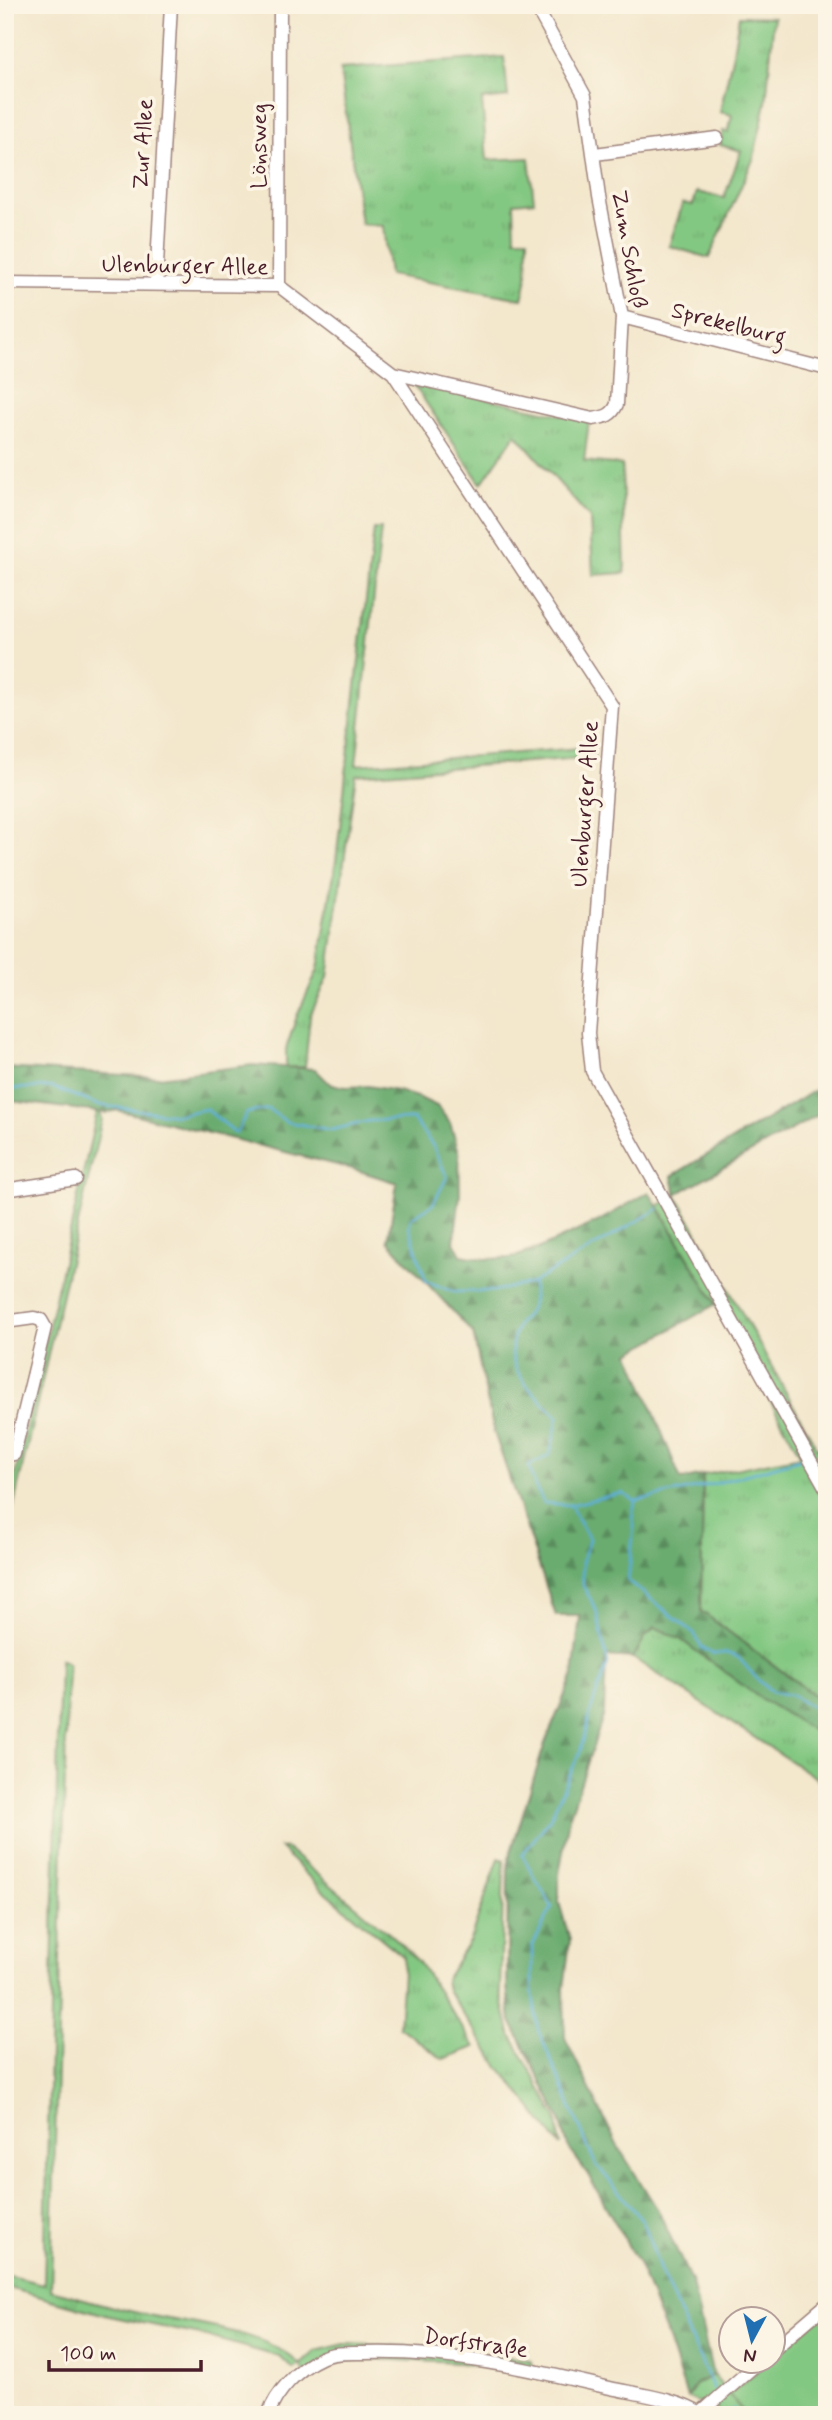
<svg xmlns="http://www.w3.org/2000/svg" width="832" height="2420" font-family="Mynerve,sans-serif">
<defs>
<pattern id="grass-tufts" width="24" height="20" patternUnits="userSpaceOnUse" patternTransform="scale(1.75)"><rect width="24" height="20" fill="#83c882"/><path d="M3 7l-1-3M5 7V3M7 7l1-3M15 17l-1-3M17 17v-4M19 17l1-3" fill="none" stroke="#73ab70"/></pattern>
<pattern id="forest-firs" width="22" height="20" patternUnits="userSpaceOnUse" patternTransform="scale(1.75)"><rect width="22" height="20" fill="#6aac70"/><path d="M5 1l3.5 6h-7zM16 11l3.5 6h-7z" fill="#598b5c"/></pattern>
</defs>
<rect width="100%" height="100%" fill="#fcf5e5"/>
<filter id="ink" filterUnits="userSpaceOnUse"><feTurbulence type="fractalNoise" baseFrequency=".0143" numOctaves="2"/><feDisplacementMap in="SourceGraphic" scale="14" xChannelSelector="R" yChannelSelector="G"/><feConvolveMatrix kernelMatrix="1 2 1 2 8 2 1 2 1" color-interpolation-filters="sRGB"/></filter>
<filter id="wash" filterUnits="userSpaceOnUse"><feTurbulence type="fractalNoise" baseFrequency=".00686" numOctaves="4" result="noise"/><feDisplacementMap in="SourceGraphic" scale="28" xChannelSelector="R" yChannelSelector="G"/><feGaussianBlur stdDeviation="1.57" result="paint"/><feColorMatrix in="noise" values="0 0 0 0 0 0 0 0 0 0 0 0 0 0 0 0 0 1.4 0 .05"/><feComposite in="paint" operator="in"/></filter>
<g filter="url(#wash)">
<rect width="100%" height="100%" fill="#f3e7cc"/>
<path fill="url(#grass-tufts)" stroke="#667456" stroke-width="2" d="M 739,16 L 774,17 L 766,103 L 753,160 L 709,258 L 669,246 L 683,203 L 693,205 L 697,192 L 724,198 L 741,151 L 720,145 L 723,131 L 728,132 L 732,115 L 720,112 L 733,53 Z
M 504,57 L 508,97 L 482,100 L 487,160 L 529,158 L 534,201 L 514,203 L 515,238 L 528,238 L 527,278 L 522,299 L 389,275 L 383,226 L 361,224 L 340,69 Z
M 412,382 L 589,421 L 584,461 L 622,465 L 625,573 L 593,575 L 590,518 L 516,434 L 481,484 Z
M 374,529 L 381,529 L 356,765 L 594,747 L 594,757 L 356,775 L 328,977 L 310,1016 L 305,1067 L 286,1067 L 286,1049 L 297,1016 L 318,969 L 336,861 Z
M 827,1083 L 827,1110 L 676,1194 L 817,1448 L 827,1445 L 827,1705 L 701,1611 L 703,1475 L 801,1456 L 716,1304 L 658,1206 L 676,1194 L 672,1176 Z
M 97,1112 L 100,1112 L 102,1119 L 5,1543 L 5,1520 Z
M 655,1627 L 680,1639 L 760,1698 L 827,1739 L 827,1785 L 633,1658 L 645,1637 Z
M 60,1659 L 68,1663 L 51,2290 C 79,2297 106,2306 134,2312 C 183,2324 265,2328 300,2365 L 316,2351 L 345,2344 L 430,2347 L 530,2360 L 539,2377 L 460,2363 L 371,2359 L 346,2360 L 322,2364 L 306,2374 L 300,2365 L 293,2369 L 280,2357 L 205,2336 L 109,2316 L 5,2287 L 5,2275 L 44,2284 Z
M 280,1848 L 287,1849 L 391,1935 L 418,1961 L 475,2047 L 443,2059 L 399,2027 L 404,1957 L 319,1887 Z
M 499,1858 L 504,1860 L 500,1990 L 510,2033 L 556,2117 L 561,2146 L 497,2064 L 447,1990 L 445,1980 L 470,1940 Z
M 713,2375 L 746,2415 L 714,2415 L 718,2406 L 703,2405 L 687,2397 L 697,2383 Z"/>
<path fill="url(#forest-firs)" stroke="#5a664e" stroke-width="2" d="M 252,1065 L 315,1069 L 328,1082 L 336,1085 L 346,1087 L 368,1086 L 398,1091 L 420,1098 L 437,1106 L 450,1123 L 459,1152 L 460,1195 L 454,1242 L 461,1255 L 485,1259 L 511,1258 L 540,1248 L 597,1222 L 649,1192 L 716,1304 L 630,1353 L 681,1480 L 703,1475 L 701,1611 L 827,1705 L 827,1739 L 760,1698 L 680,1639 L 655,1627 L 645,1637 L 633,1658 L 606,1656 L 604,1714 L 569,1818 L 559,1874 L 559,1902 L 570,1940 L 564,1989 L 565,2038 L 617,2145 L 658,2210 L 692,2283 L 713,2375 L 697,2383 L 687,2397 L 666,2333 L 638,2263 L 587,2173 L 568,2147 L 559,2117 L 511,2021 L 507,1987 L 508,1861 L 545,1743 L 573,1675 L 580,1616 L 556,1616 L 494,1432 L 473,1333 L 388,1241 L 397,1183 L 353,1169 L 117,1110 L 106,1113 L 11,1101 L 5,1103 L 5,1068 L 159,1077 Z
M 827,1083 L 827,1110 L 676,1194 L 672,1176 Z"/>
<path fill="#83c882" stroke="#667456" stroke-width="2" d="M 827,2311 L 827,2415 L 746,2415 L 729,2395 L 769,2361 L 772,2360 L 773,2358 Z"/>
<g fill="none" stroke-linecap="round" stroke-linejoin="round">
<path stroke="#5caed7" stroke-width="2.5" d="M 5,1089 L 52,1087 L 98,1105 L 177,1115 L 206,1109 L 236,1133 L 247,1113 L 268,1109 L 287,1122 L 332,1130 L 369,1121 L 413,1119 L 433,1146 L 447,1177 L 433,1204 L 411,1218 L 409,1226 L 426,1281 L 454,1292 L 494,1291 L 533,1283 C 533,1291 534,1303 530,1310 C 527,1315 522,1318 519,1323 C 497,1365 530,1389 558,1417 L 550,1455 L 529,1466 L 535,1486 L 544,1503 L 570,1505 L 622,1493 L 635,1501 L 632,1518 L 634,1525 L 628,1581 L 694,1633 L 702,1648 L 713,1654 L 726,1653 L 738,1657 L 758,1680 L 772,1692 L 791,1695 L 817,1710 L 823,1729 L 827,1731
M 534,1282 L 658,1209
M 820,1452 L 827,1450
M 635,1501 L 714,1484 L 800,1459
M 570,1505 L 589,1539 L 582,1563 L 583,1586 L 596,1609 L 608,1664 L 594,1700 L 580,1752 L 549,1820 L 522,1855 L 552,1907 L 532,1947 L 532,1989 L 538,2030 L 595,2163 L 643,2221 L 660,2270 L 714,2390
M 733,2409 L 739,2415"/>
</g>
</g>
<g filter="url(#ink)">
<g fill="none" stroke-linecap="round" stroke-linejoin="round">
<g stroke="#9e837c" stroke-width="15">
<path id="minor" d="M 595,154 L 717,138
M 5,283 L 279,286 L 393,373 L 612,706 L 588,1033 L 592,1071 L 827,1490
M 156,284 L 171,5
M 279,286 L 280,5
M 622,317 L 827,369
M 393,373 L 593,419 C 605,417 612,416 617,404 L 622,317 L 599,197 L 585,96 L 535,5
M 5,1190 L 76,1179
M 5,1322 L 34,1318 L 41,1320 L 45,1327 L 14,1454 L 5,1456
M 772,2351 L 827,2304
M 701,2413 L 761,2360
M 268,2415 C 276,2392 298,2368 321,2358 C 333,2352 350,2353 363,2353 C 447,2350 529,2369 610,2388 C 637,2394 679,2399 702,2415"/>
</g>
<use href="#minor" stroke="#fff" stroke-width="12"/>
</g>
</g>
<g text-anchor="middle" stroke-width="7" stroke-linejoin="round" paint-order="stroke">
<g font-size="23" fill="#4a1f2b" stroke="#fcf5e5">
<text transform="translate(142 144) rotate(-87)" y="8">Zur Allee</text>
<text transform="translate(258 146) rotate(-90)" y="8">Lönsweg</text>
<text transform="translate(630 249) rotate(80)" y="8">Zum Schloß</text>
<text transform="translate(185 265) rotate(1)" y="8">Ulenburger Allee</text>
<text transform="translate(729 323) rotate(14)" y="8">Sprekelburg</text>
<text transform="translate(584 804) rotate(-86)" y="8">Ulenburger Allee</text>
<text transform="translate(476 2342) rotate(8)" y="8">Dorfstraße</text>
</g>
</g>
<rect width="832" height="2420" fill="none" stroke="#fcf5e5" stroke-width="28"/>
<g transform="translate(752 2340) rotate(187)"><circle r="33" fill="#fcf5e5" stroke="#b59f9b" stroke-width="2"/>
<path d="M0-5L12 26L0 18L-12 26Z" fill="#1f6fb2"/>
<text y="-10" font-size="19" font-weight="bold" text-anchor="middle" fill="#4a1f2b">N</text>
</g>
<path d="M49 2360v10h152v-10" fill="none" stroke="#4a1f2b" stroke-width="3.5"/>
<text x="60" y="2360" font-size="21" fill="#4a1f2b" stroke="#fcf5e5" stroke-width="5" paint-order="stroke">100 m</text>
</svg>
